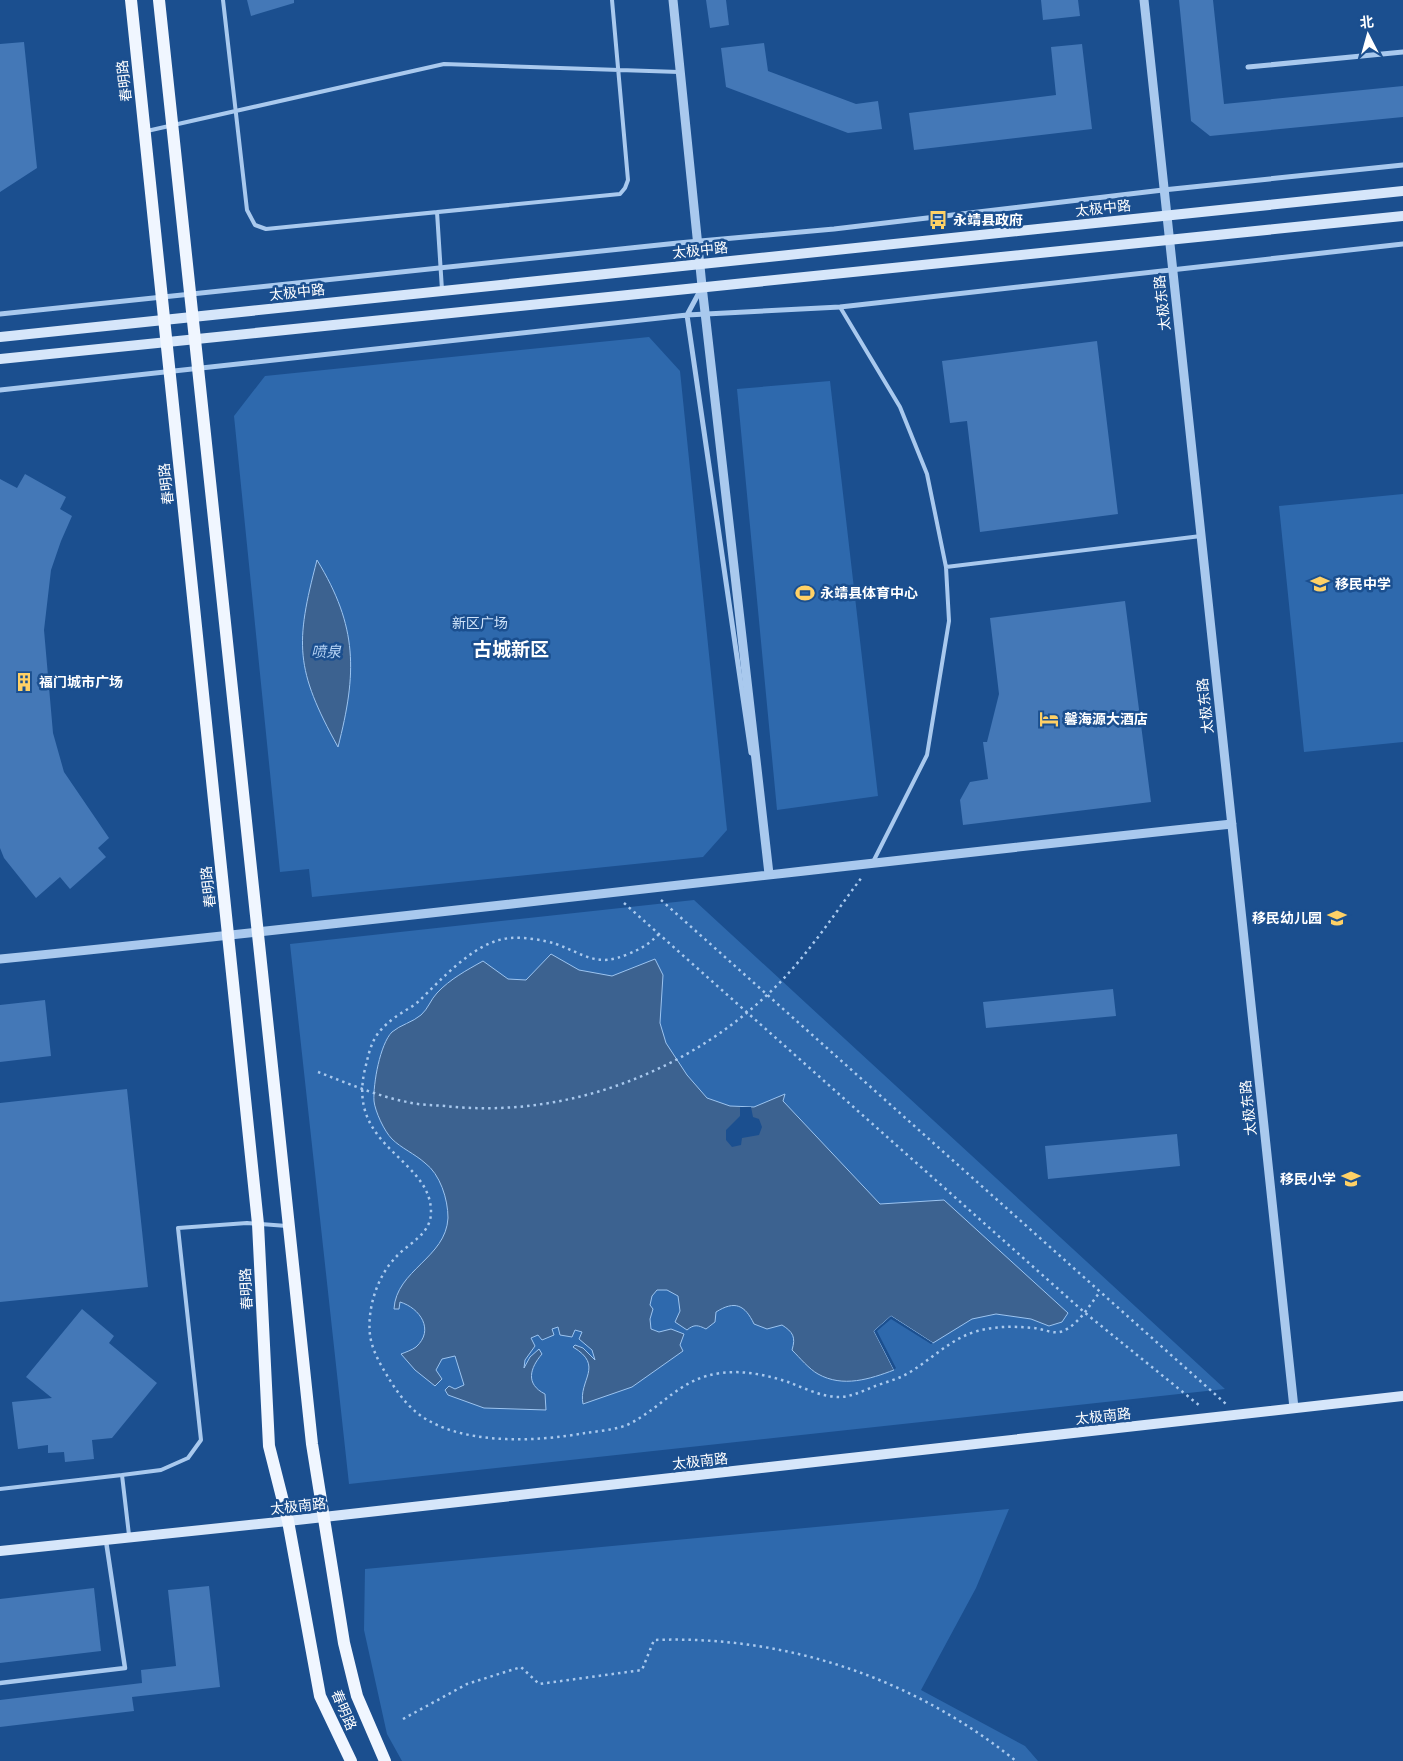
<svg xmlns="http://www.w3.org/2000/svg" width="1403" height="1761" font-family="Mulish,'Noto Sans SC',sans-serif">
<rect width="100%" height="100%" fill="#1b4f8f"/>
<path fill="#2e69ad" d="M 649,337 L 680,371 L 727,830 L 703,857 L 312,897 L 309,869 L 280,872 L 234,416 L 265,376 Z
M 830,381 L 878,796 L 777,810 L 737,389 Z
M 1403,494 L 1403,742 L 1304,752 L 1279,506 Z
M 694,900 L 1225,1389 L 349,1484 L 290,944 Z
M 1009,1509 L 976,1588 L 921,1690 L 1025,1746 L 1038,1761 L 402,1761 L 387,1734 L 364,1630 L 365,1569 Z"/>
<path fill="#3c6290" stroke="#9cc4f0" d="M 317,560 C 358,627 357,673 338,747 C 295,669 295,644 317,560 Z
M 551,954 L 579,970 L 612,976 L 655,959 L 663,975 L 660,1023 L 666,1043 L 687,1075 L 707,1098 L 730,1106 L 754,1107 L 785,1094 L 783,1101 L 880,1204 L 944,1200 L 1068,1313 L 1062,1322 L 1049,1326 L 1031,1319 L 996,1314 L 972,1319 L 933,1343 L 891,1316 L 874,1331 L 894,1370 C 870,1379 843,1388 818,1374 C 809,1369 800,1358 792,1350 C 796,1337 793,1332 782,1325 L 767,1329 L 754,1324 C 745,1305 735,1300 716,1312 L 715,1322 L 706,1329 C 698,1325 694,1324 687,1330 L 675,1322 L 680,1311 L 678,1296 L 667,1290 L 657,1290 L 652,1296 L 650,1305 L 653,1309 L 650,1319 L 651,1329 L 659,1332 L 671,1329 L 684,1334 L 680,1345 L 683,1351 L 632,1387 L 583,1404 C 578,1380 605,1366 573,1347 L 575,1345 L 583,1348 L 595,1360 L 592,1350 L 579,1339 L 582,1332 L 575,1330 L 572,1337 L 560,1335 L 558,1327 L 552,1329 L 554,1335 L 542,1340 L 538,1335 L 531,1338 L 535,1346 L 525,1360 L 524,1368 L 530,1357 L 539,1349 L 542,1354 C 530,1368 525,1384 545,1394 L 546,1410 L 484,1408 L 448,1395 L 445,1390 L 449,1386 L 455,1389 L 464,1385 L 455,1356 L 442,1359 L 436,1370 L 442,1379 L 435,1386 L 415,1370 L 401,1354 C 406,1352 412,1350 416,1347 C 435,1330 420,1308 400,1302 L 399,1309 L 394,1309 C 396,1270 446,1258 448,1218 C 448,1199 440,1174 425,1163 C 415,1154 401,1148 392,1139 C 384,1131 375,1111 374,1101 C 373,1084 380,1044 392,1032 C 400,1025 413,1022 421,1015 C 428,1009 431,999 437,993 C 450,979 467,970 483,961 L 508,979 L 526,980 Z"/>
<path fill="#1b4f8f" d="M 740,1107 L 751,1107 L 753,1117 L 759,1119 L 762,1127 L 759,1135 L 742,1138 L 741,1145 L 732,1147 L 726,1140 L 726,1130 L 740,1116 Z
M 891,1316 L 933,1343 L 931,1344 L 891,1319 L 877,1331 L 896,1368 L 894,1370 L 874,1331 Z"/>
<path fill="#4478b7" d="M 247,0 L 294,0 L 294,3 L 251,16 Z
M 706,0 L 726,0 L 729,25 L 710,28 Z
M 1041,0 L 1078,0 L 1080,16 L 1043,20 Z
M 1179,0 L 1213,0 L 1224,104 L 1403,86 L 1403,117 L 1210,136 L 1191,121 Z
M 24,42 L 37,168 L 0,192 L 0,44 Z
M 764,43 L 768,71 L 856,104 L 878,101 L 882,129 L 848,133 L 726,87 L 721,48 Z
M 1082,44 L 1092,129 L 914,150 L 909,113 L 1056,95 L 1051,47 Z
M 1097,341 L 1118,514 L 980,532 L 967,421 L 950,423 L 942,361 Z
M 25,474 L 66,497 L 60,509 L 72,516 L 61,541 L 51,570 L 44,630 L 53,733 L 64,772 L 109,838 L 98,848 L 106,857 L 70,889 L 60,877 L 36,898 L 4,858 L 0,848 L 0,479 L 17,488 Z
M 1125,601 L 1151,802 L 963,825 L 960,800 L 970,782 L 988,779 L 983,742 L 987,742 L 999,694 L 990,618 Z
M 1113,989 L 1116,1016 L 986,1028 L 983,1002 Z
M 45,1000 L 51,1056 L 0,1062 L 0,1005 Z
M 127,1089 L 148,1287 L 0,1302 L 0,1103 Z
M 1177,1134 L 1180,1166 L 1048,1179 L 1045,1146 Z
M 82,1309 L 114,1336 L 109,1343 L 157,1383 L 112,1438 L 92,1440 L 94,1459 L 65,1462 L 64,1452 L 48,1453 L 48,1445 L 18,1449 L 12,1402 L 52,1398 L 26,1377 Z
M 209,1586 L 220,1687 L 132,1697 L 134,1711 L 0,1727 L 0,1700 L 142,1683 L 141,1670 L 176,1666 L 168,1590 Z
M 94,1588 L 101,1651 L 0,1663 L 0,1599 Z"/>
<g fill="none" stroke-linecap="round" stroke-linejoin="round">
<path stroke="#a9c9ee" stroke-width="2.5" stroke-dasharray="2.5 4" stroke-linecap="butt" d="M 661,900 L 1226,1404
M 624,903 L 1084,1312 L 1200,1406
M 659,934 C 649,944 641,949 628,954 C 597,968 584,954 556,944 C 544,940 524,937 511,938 C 476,940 443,978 419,1001 C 411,1008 402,1012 394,1018 C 373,1034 371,1044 365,1069 C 346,1148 431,1158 431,1212 C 431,1235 408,1243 395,1258 C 377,1277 367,1309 370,1335 C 372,1350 380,1364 388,1377 C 395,1389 405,1403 416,1412 C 457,1446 536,1442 585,1433 C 599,1431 616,1430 629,1424 C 663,1407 680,1378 721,1373 C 743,1370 767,1375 788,1382 C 804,1388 822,1397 839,1397 C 849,1397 858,1393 868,1389 C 879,1384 892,1381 903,1376 C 928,1363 947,1341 974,1332 C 994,1326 1013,1326 1034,1328 C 1044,1329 1054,1335 1063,1331 C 1079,1324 1089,1306 1099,1293
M 318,1072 C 347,1083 377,1096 407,1102 C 419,1105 432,1105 445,1106 C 561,1119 682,1075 767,995 C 804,961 832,917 862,877
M 403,1719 L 467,1684 L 521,1667 L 539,1684 L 642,1670 L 654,1640 C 786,1635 913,1678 1016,1761"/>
<path stroke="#a9c9ee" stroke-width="4" d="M 223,0 L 247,210 L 255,225 L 266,229 L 620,194 L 625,188 L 628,180 L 612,0
M 147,131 L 444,64 L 679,72
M 437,212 L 442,290
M 840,307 L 900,407 L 927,474 L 946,567 L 949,621 L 927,755 L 873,862
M 946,567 L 1201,536
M 0,1489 L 122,1475
M 129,1535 L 122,1475 L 161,1470 L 188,1458 L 201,1440 L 178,1228 L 247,1223 L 287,1226"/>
<path stroke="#a9c9ee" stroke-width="4.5" d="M 0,1683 L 125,1668 L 106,1541"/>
<path stroke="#a9c9ee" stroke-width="5" d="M 1248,67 L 1403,52
M 701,289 L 687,315 L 751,753
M 0,314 L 678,243 L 834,229 L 1163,190 L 1403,165
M 0,390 L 687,315 L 840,307 L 1403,244"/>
<path stroke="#a9c9ee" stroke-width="9" d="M 673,0 L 702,286 L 769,874
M 1144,0 L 1294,1408
M 0,959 C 411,918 821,867 1232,824"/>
<path stroke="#d6e6fa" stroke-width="10" d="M 0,337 L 1403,191
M 0,359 L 1403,216
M 0,1551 L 288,1521 L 1403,1396"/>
<path stroke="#f0f6ff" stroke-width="12" d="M 131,0 L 258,1224 L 269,1446 L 288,1521 L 320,1696 L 351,1761
M 159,0 L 312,1444 L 344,1643 L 357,1696 L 385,1761"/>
</g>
<defs>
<g id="bus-bare" transform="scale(1.5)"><path d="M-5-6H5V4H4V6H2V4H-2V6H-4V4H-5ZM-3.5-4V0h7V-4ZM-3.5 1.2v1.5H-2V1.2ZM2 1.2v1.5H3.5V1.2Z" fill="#ffd166" stroke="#1b4f8f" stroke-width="2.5" paint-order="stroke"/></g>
<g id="school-bare" transform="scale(1.5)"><path d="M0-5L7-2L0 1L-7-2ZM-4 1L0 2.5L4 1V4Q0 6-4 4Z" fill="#ffd166" stroke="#1b4f8f" stroke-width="2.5" paint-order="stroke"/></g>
<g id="stadium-bare" transform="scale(1.5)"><path d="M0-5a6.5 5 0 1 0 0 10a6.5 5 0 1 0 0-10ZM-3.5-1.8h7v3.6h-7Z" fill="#ffd166" stroke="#1b4f8f" stroke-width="2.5" paint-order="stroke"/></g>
<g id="building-bare" transform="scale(1.5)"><path d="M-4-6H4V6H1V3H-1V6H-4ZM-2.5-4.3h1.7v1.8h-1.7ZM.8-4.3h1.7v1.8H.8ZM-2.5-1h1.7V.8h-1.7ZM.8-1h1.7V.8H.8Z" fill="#ffd166" stroke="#1b4f8f" stroke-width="2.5" paint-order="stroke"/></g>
<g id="hotel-bare" transform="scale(1.5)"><path d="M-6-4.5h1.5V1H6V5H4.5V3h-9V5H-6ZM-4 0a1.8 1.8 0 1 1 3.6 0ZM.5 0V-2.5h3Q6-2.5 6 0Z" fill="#ffd166" stroke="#1b4f8f" stroke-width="2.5" paint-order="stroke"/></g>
</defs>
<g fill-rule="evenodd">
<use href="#bus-bare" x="938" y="220"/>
<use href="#school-bare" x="1320" y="584"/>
<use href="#stadium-bare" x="805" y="593"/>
<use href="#building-bare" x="24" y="682"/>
<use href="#hotel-bare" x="1049" y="719"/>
<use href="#school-bare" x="1337" y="918"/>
<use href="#school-bare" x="1351" y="1179"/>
</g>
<g text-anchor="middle" stroke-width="5" stroke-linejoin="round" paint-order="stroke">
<g font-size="14" fill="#fff" stroke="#1b4f8f">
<text transform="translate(124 81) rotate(-96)" y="5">春明路</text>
<text transform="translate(1103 208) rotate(-6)" y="5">太极中路</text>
<text transform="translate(700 250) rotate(-6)" y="5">太极中路</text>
<text transform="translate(297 292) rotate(-6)" y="5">太极中路</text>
<text transform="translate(1162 303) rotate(-96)" y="5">太极东路</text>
<text transform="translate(166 484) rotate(-96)" y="5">春明路</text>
<text transform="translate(1205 706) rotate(-96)" y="5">太极东路</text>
<text transform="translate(208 887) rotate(-96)" y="5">春明路</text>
<text transform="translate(1248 1108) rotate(-96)" y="5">太极东路</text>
<text transform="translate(246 1289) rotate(-93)" y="5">春明路</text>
<text transform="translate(1103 1416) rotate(-6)" y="5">太极南路</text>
<text transform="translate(700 1461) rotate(-6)" y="5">太极南路</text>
<text transform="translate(298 1506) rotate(-6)" y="5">太极南路</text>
<text transform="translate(344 1710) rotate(67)" y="5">春明路</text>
</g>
<g font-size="14" font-weight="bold" fill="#fff" stroke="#1b4f8f" text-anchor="start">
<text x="953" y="225">永靖县政府</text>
<text x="1335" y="589">移民中学</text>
<text x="820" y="598">永靖县体育中心</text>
<text x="39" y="687">福门城市广场</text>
<text x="1064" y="724">馨海源大酒店</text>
<text x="1322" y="923" text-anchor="end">移民幼儿园</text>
<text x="1336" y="1184" text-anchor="end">移民小学</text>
</g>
<g font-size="14" fill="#cfe3fa" stroke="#1b4f8f">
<text x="480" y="628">新区广场</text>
</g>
<g font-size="15" font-style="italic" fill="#b5d3f5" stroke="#1b4f8f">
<text x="326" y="657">喷泉</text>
</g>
<g font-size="19" font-weight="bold" fill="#fff" stroke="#1b4f8f">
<text x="511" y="656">古城新区</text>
</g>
</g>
<g transform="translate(1368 35) rotate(354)" stroke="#1b4f8f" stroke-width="4" paint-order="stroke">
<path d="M0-4L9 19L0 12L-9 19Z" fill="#ffffff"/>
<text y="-8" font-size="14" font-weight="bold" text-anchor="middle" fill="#ffffff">北</text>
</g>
</svg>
